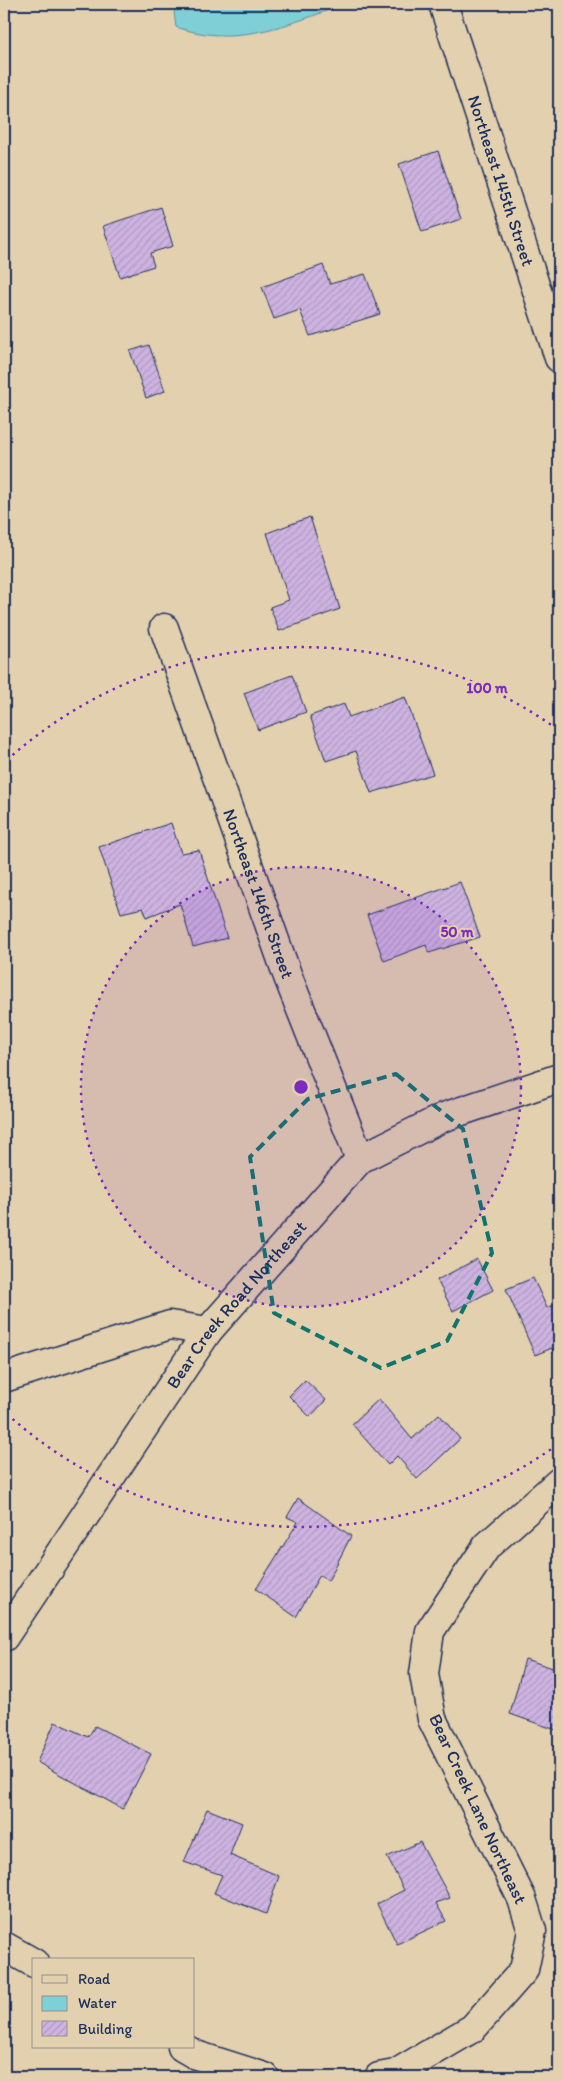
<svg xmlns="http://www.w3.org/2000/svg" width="563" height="2081" font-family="Itim,sans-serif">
<defs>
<pattern id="building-hatch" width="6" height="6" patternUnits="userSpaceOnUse" patternTransform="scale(1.25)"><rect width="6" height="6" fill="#ceb3e0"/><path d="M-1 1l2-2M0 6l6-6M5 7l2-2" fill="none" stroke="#b09ac3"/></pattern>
</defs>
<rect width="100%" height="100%" fill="#e3d0ae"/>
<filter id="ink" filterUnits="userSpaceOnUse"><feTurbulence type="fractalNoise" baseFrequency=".02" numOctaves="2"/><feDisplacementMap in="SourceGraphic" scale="10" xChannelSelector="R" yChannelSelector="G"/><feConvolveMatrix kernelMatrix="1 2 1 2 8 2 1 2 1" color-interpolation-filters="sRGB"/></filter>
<g filter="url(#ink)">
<path fill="#7ecfd6" stroke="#568fa6" d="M 183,4 L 338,4 L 332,9 C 280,28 231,46 176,27 L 174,12 Z"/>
<path fill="url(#building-hatch)" stroke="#1b2f5e" d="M 438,151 L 461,219 L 422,232 L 399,164 Z
M 161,207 L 173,246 L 150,253 L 154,266 L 120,277 L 103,226 Z
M 323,265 L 330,284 L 365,274 L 380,314 L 310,336 L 300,310 L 274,319 L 262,287 Z
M 149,345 L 165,391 L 146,398 L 130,351 Z
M 310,517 L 340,609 L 279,631 L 270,607 L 289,600 L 267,533 Z
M 292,675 L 306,712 L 258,730 L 244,693 Z
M 405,697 L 433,774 L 371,793 L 356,751 L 326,761 L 310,716 L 344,704 L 349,717 Z
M 171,823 L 181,853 L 199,850 L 227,938 L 193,947 L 180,904 L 147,917 L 143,908 L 121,913 L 99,847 Z
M 460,882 L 480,937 L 429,953 L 426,945 L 384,961 L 367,915 Z
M 477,1259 L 493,1290 L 453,1311 L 437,1280 Z
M 533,1278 L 547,1308 L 559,1303 L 559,1350 L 553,1353 L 552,1348 L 535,1355 L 506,1289 Z
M 305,1380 L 326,1400 L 310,1417 L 289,1396 Z
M 379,1399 L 412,1439 L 439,1414 L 460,1439 L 417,1479 L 397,1456 L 388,1465 L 352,1424 Z
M 298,1498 L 351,1536 L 328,1581 L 320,1575 L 296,1617 L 256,1589 L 298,1522 L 287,1517 Z
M 525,1659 L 559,1670 L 559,1731 L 510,1714 Z
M 55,1722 L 88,1737 L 95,1726 L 151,1754 L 123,1809 L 37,1762 Z
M 207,1809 L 242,1823 L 230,1855 L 279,1876 L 266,1914 L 214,1893 L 222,1875 L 184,1862 Z
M 420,1842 L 450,1898 L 436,1903 L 446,1921 L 397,1944 L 377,1904 L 404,1890 L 387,1857 Z"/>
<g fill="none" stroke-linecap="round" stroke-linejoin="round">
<g stroke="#1b2f5e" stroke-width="31">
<g id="minor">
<path id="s1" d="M 443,4 L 559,358"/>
<path id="s2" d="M 164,628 L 288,977 L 360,1159"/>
<path d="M 4,1946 L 34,1963"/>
<path d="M 182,2047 L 196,2055 L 265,2077"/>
<path d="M 379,2077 L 395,2074 L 473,2028 L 524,1970 L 532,1931 L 522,1899 L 432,1719 L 424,1674 L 430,1631 L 487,1546 L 559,1482"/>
</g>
</g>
<g stroke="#1b2f5e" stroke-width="31">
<g id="tertiary">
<path d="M 4,1378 L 170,1325 L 208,1331"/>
<path id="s3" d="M 4,1637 L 208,1331 L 360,1159 L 444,1117 L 559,1078"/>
</g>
</g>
<use href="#minor" stroke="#e3d0ae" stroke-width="28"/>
<use href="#tertiary" stroke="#e3d0ae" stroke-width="28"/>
</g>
</g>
<path fill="none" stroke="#0f766e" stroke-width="4" stroke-dasharray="10 6" stroke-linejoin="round" d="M 396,1074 L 463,1129 L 492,1253 L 447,1341 L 381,1368 L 274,1313 L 250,1157 L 308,1099 Z"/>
<circle cx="301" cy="1087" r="220" fill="#7b2cbf" fill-opacity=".12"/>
<g fill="none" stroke="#7b2cbf" stroke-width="2.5" stroke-dasharray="2.5 5">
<circle cx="301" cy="1087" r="220"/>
<path d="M557 1445A440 440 0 0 1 7 1414M7 760A440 440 0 0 1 557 729"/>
</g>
<g text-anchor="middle" stroke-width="4" stroke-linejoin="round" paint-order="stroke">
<g font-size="18" fill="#1b2f5e" stroke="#e3d0ae">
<text dy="6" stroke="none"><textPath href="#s1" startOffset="186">Northeast 145th Street</textPath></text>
<text dy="6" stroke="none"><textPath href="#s2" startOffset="282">Northeast 146th Street</textPath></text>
<text dy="6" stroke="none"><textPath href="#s3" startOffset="406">Bear Creek Road Northeast</textPath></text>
<text transform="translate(478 1809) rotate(65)" y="6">Bear Creek Lane Northeast</text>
</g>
</g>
<circle cx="301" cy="1087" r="8" fill="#7b2cbf" stroke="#e3d0ae" stroke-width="2.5"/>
<g font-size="15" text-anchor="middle" font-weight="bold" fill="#7b2cbf" stroke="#e3d0ae" stroke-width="4" stroke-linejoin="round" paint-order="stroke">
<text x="487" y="693">100 m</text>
<text x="457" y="937">50 m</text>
</g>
<rect width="563" height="2081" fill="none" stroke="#e3d0ae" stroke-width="20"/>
<rect x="10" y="10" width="543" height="2061" fill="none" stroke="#1b2f5e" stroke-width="2" filter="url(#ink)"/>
<rect x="32" y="1958" width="162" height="90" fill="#e3d0ae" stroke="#93908e"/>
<rect x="42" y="1975" width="25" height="8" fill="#e3d0ae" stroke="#93908e"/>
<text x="78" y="1984" font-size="15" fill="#1b2f5e">Road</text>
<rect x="42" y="1996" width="25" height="15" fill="#7ecfd6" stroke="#93908e"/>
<text x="78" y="2008" font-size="15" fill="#1b2f5e">Water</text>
<rect x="42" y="2021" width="25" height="15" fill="url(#building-hatch)" stroke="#93908e"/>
<text x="78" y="2034" font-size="15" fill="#1b2f5e">Building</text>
</svg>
